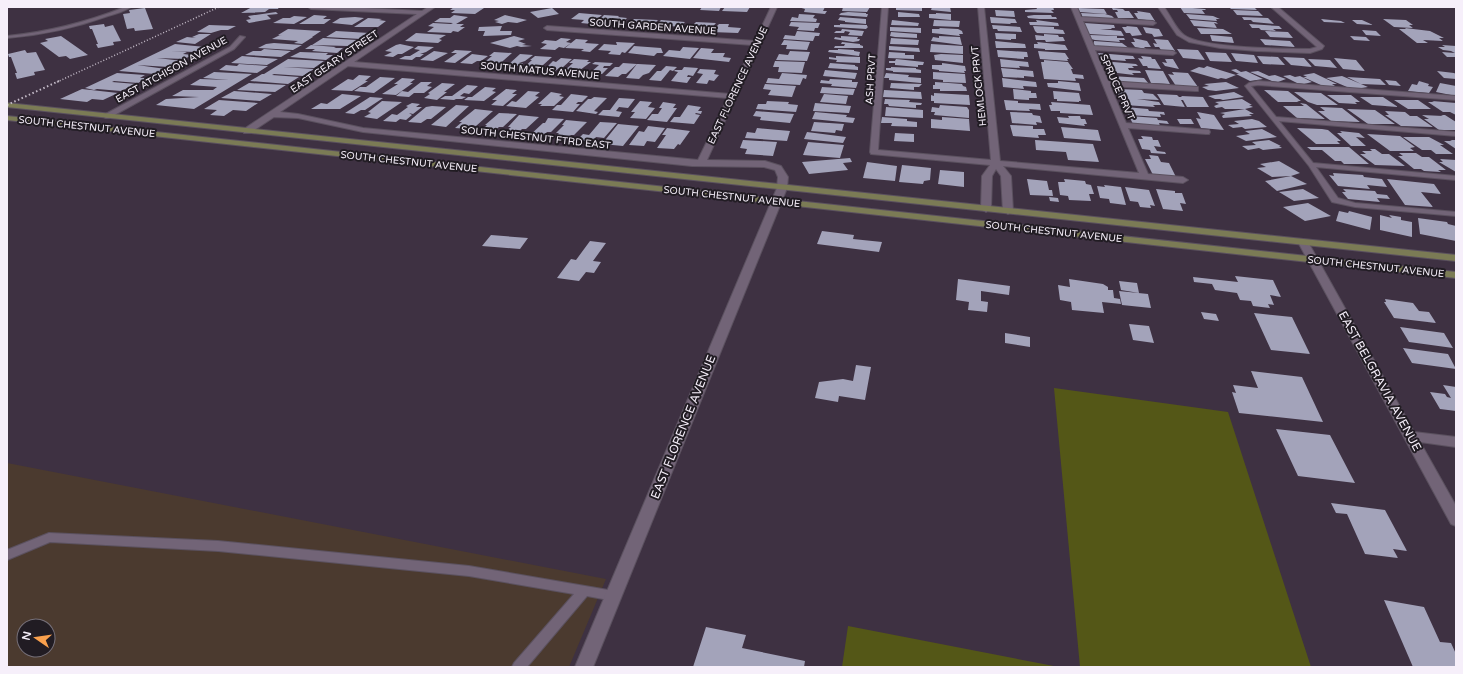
<svg xmlns="http://www.w3.org/2000/svg" width="1463" height="674" font-family="'Varela Round',sans-serif">
<rect width="100%" height="100%" fill="#3e3142"/>
<path fill="#4b3a2f" fill-rule="evenodd" d="M 7,463 L 606,579 L 569,667 L 7,667 ZM 24,626 L 48,626 L 48,650 L 24,650 Z"/>
<path fill="#545717" d="M 1054,388 L 1228,412 L 1311,667 L 1080,667 Z
M 848,626 L 1059,667 L 842,667 Z"/>
<path fill="#a3a3ba" d="M 252,7 L 279,7 L 278,9 L 269,9 L 265,12 L 241,13 Z
M 454,7 L 469,7 L 484,8 L 475,14 L 451,13 L 455,10 L 450,10 Z
M 702,7 L 721,7 L 719,11 L 700,10 Z
M 725,7 L 750,7 L 747,12 L 722,11 Z
M 798,7 L 825,7 L 823,11 L 827,11 L 825,14 L 804,12 L 805,9 Z
M 843,7 L 870,7 L 867,12 L 842,11 Z
M 896,7 L 922,7 L 922,11 L 896,10 Z
M 932,7 L 950,7 L 951,12 L 931,10 Z
M 1036,7 L 1053,7 L 1054,10 L 1051,10 L 1054,13 L 1025,12 L 1025,10 L 1037,9 Z
M 1180,7 L 1205,9 L 1206,10 L 1202,10 L 1205,14 L 1184,13 Z
M 1229,7 L 1254,7 L 1257,10 L 1231,9 Z
M 145,8 L 153,29 L 135,31 L 134,28 L 127,29 L 123,14 L 130,13 L 129,10 Z
M 552,8 L 559,14 L 538,18 L 530,12 Z
M 1078,8 L 1104,9 L 1107,14 L 1080,12 Z
M 1112,8 L 1123,9 L 1125,11 L 1129,11 L 1134,18 L 1118,18 L 1115,12 L 1118,12 L 1117,10 L 1113,10 Z
M 995,10 L 1014,11 L 1015,17 L 996,16 Z
M 1233,10 L 1258,11 L 1263,16 L 1237,15 Z
M 1137,11 L 1150,13 L 1155,21 L 1138,19 L 1134,13 L 1138,13 Z
M 276,12 L 278,14 L 267,15 L 271,19 L 249,23 L 246,20 L 251,19 L 248,16 Z
M 848,12 L 866,13 L 866,14 L 868,14 L 867,17 L 839,15 L 841,13 Z
M 898,12 L 919,14 L 920,17 L 898,17 Z
M 579,13 L 602,15 L 591,24 L 581,23 L 584,20 L 571,19 Z
M 936,13 L 951,14 L 951,20 L 929,18 L 929,14 L 936,14 Z
M 1081,13 L 1105,14 L 1112,16 L 1114,18 L 1083,18 Z
M 799,14 L 815,15 L 813,18 L 817,19 L 816,22 L 790,21 L 792,17 L 798,18 Z
M 1186,14 L 1213,16 L 1220,19 L 1216,19 L 1217,21 L 1190,19 Z
M 314,15 L 327,16 L 323,19 L 331,19 L 324,24 L 299,24 Z
M 454,15 L 468,17 L 456,24 L 464,24 L 460,27 L 465,27 L 458,32 L 453,31 L 451,33 L 427,32 L 434,27 L 428,26 L 433,23 L 451,24 L 453,23 L 434,22 L 440,18 L 450,18 Z
M 505,15 L 527,20 L 517,23 L 508,22 L 502,24 L 495,22 L 499,21 L 494,20 Z
M 604,15 L 619,16 L 618,17 L 627,18 L 622,23 L 612,22 L 609,25 L 595,24 Z
M 1034,15 L 1051,15 L 1052,17 L 1056,17 L 1057,19 L 1039,19 L 1028,18 L 1027,16 Z
M 294,16 L 307,17 L 294,24 L 273,23 L 283,18 L 290,18 Z
M 355,17 L 364,18 L 352,25 L 332,23 L 340,18 Z
M 840,17 L 866,19 L 866,24 L 845,22 L 845,21 L 838,20 Z
M 990,17 L 1015,19 L 1017,23 L 1010,23 L 1011,24 L 991,23 Z
M 1242,17 L 1268,18 L 1274,24 L 1253,22 L 1251,20 L 1244,20 Z
M 368,18 L 382,19 L 379,20 L 386,21 L 378,27 L 354,27 Z
M 634,19 L 658,20 L 650,28 L 628,25 Z
M 1321,19 L 1341,21 L 1345,23 L 1324,22 Z
M 1383,19 L 1406,20 L 1413,25 L 1409,25 L 1413,28 L 1394,27 Z
M 661,20 L 685,22 L 680,27 L 670,26 L 667,29 L 653,28 Z
M 892,20 L 919,23 L 918,26 L 891,25 Z
M 934,20 L 960,21 L 959,27 L 933,26 Z
M 1036,20 L 1058,23 L 1059,26 L 1030,25 L 1029,22 L 1037,22 Z
M 1190,20 L 1216,22 L 1218,24 L 1214,23 L 1217,28 L 1194,26 Z
M 1352,20 L 1362,20 L 1373,25 L 1357,24 Z
M 696,22 L 716,23 L 709,31 L 695,30 L 697,28 L 687,27 L 689,24 L 694,24 Z
M 791,22 L 820,23 L 818,28 L 815,28 L 814,31 L 797,30 L 799,27 L 789,26 Z
M 1084,23 L 1114,25 L 1115,28 L 1111,28 L 1112,29 L 1100,29 L 1121,31 L 1124,36 L 1089,34 Z
M 104,24 L 105,27 L 113,25 L 121,41 L 113,42 L 114,45 L 98,48 L 96,44 L 98,44 L 92,29 L 90,29 L 89,26 Z
M 719,24 L 729,24 L 728,27 L 741,28 L 738,33 L 711,32 Z
M 840,24 L 867,25 L 867,26 L 868,27 L 866,29 L 834,27 L 834,25 L 840,25 Z
M 1249,24 L 1279,26 L 1282,29 L 1273,29 L 1276,31 L 1261,30 L 1259,28 L 1252,28 Z
M 209,25 L 236,26 L 228,30 L 221,30 L 211,33 L 197,32 Z
M 992,25 L 1020,27 L 1022,32 L 998,31 L 997,29 L 993,29 Z
M 502,26 L 500,31 L 512,31 L 511,35 L 483,36 L 485,31 L 478,31 L 479,27 Z
M 1033,26 L 1054,27 L 1054,29 L 1063,30 L 1065,34 L 1037,33 L 1035,31 Z
M 1126,26 L 1137,27 L 1142,35 L 1132,36 L 1130,33 L 1126,33 L 1122,27 L 1127,27 Z
M 890,27 L 921,28 L 921,33 L 890,31 Z
M 1143,27 L 1159,29 L 1163,36 L 1154,37 L 1152,34 L 1146,33 Z
M 939,28 L 958,29 L 962,31 L 963,34 L 959,34 L 960,36 L 932,33 L 932,29 L 940,29 Z
M 1197,28 L 1223,29 L 1232,34 L 1201,34 Z
M 1405,28 L 1430,31 L 1444,38 L 1439,38 L 1443,41 L 1423,40 L 1428,43 L 1417,43 L 1399,29 L 1406,29 Z
M 288,29 L 321,31 L 312,37 L 278,35 Z
M 842,29 L 864,31 L 862,36 L 848,35 L 850,32 L 845,31 L 844,33 L 834,33 L 836,31 L 841,31 Z
M 1362,30 L 1376,31 L 1381,36 L 1366,35 Z
M 336,31 L 353,32 L 369,33 L 361,39 L 326,37 Z
M 797,31 L 820,33 L 819,36 L 815,36 L 813,41 L 783,39 L 785,35 L 795,36 Z
M 1265,31 L 1288,32 L 1293,38 L 1270,37 Z
M 891,32 L 917,34 L 917,38 L 895,37 L 890,36 Z
M 416,33 L 446,35 L 439,39 L 442,40 L 438,43 L 405,41 Z
M 995,33 L 1016,34 L 1016,39 L 1011,39 L 1011,40 L 996,39 Z
M 199,34 L 211,34 L 195,44 L 176,42 L 187,37 L 196,38 L 192,37 Z
M 1044,34 L 1058,35 L 1059,37 L 1063,37 L 1065,41 L 1046,42 L 1045,40 L 1036,40 L 1035,35 L 1044,36 Z
M 280,35 L 313,37 L 302,44 L 294,43 L 298,41 L 272,39 Z
M 1090,35 L 1117,36 L 1117,38 L 1124,38 L 1125,40 L 1119,40 L 1120,42 L 1095,40 L 1091,39 Z
M 1210,35 L 1232,37 L 1234,43 L 1212,41 Z
M 61,36 L 88,55 L 70,59 L 66,56 L 59,57 L 40,43 L 48,41 L 45,39 Z
M 514,36 L 525,39 L 518,41 L 526,44 L 522,45 L 532,46 L 521,47 L 517,46 L 510,48 L 490,43 Z
M 841,36 L 858,37 L 857,39 L 860,39 L 859,41 L 853,42 L 834,39 L 835,37 L 841,38 Z
M 939,36 L 960,37 L 962,45 L 931,41 L 933,37 L 939,38 Z
M 1350,36 L 1366,37 L 1370,41 L 1354,40 Z
M 323,38 L 357,40 L 348,46 L 312,45 Z
M 561,38 L 571,39 L 566,42 L 571,43 L 564,48 L 559,47 L 555,50 L 540,49 L 547,44 L 541,43 L 545,40 L 556,41 Z
M 891,38 L 919,40 L 918,45 L 890,44 Z
M 1133,38 L 1147,41 L 1151,47 L 1144,47 L 1146,49 L 1135,47 L 1131,42 L 1135,42 Z
M 576,39 L 588,40 L 585,43 L 599,44 L 590,52 L 581,51 L 584,49 L 565,48 Z
M 1154,39 L 1168,40 L 1175,51 L 1161,50 L 1159,47 L 1155,47 L 1153,43 L 1157,44 Z
M 1260,39 L 1290,41 L 1295,47 L 1265,45 Z
M 784,40 L 810,42 L 807,50 L 786,49 L 787,45 L 781,45 Z
M 995,41 L 1025,44 L 1026,48 L 996,48 Z
M 1094,41 L 1122,43 L 1130,49 L 1096,47 L 1093,45 L 1092,42 L 1094,43 Z
M 616,42 L 635,43 L 625,53 L 622,52 L 620,55 L 608,54 L 611,51 L 598,50 L 604,44 L 617,45 Z
M 842,42 L 860,44 L 860,45 L 863,46 L 863,48 L 834,48 L 835,46 L 844,46 L 845,44 L 841,44 Z
M 1037,42 L 1065,45 L 1068,50 L 1045,50 L 1045,49 L 1034,48 L 1034,44 L 1038,44 Z
M 274,43 L 302,45 L 293,50 L 258,48 L 266,44 Z
M 175,44 L 205,47 L 195,52 L 170,51 L 187,52 L 183,54 L 193,55 L 184,59 L 157,58 L 183,61 L 169,67 L 137,65 L 166,69 L 155,74 L 119,71 Z
M 400,44 L 414,47 L 402,54 L 398,54 L 393,57 L 384,56 L 392,52 L 385,51 L 396,45 Z
M 931,44 L 963,46 L 963,54 L 930,52 Z
M 311,45 L 336,47 L 334,48 L 343,48 L 337,53 L 312,51 L 315,49 L 305,49 Z
M 1442,45 L 1456,46 L 1456,57 L 1447,57 L 1442,52 L 1455,53 L 1451,51 L 1443,50 L 1438,47 L 1445,47 Z
M 418,46 L 434,47 L 426,52 L 420,54 L 424,54 L 420,57 L 416,57 L 412,60 L 399,59 L 405,56 L 410,56 L 420,50 L 414,49 Z
M 634,46 L 661,48 L 663,53 L 657,53 L 654,56 L 628,53 Z
M 889,46 L 919,48 L 920,52 L 889,50 Z
M 683,47 L 699,48 L 690,59 L 663,56 L 669,50 L 680,51 Z
M 701,48 L 714,49 L 711,53 L 725,53 L 723,57 L 731,58 L 729,62 L 693,58 Z
M 264,49 L 291,51 L 281,57 L 245,55 L 253,51 L 261,51 Z
M 838,49 L 854,50 L 854,51 L 860,52 L 859,56 L 828,52 L 829,50 L 838,50 Z
M 1177,49 L 1198,50 L 1205,60 L 1183,58 Z
M 25,50 L 27,53 L 36,52 L 45,70 L 34,72 L 35,75 L 17,79 L 15,73 L 17,73 L 11,57 L 9,57 L 8,54 Z
M 455,50 L 472,51 L 455,63 L 444,62 L 457,53 L 451,53 Z
M 997,50 L 1027,52 L 1028,57 L 1024,57 L 1024,59 L 998,57 Z
M 434,51 L 448,53 L 433,61 L 420,60 Z
M 790,51 L 810,52 L 807,61 L 776,60 L 779,54 L 788,55 Z
M 1038,51 L 1065,53 L 1069,59 L 1067,59 L 1068,61 L 1040,59 Z
M 300,52 L 328,53 L 326,55 L 333,55 L 326,60 L 290,57 Z
M 494,52 L 512,53 L 496,67 L 481,65 L 492,56 L 489,56 Z
M 889,52 L 905,53 L 905,55 L 914,55 L 914,59 L 888,58 Z
M 1205,52 L 1226,53 L 1232,62 L 1210,61 Z
M 1098,53 L 1133,56 L 1135,59 L 1125,59 L 1126,61 L 1101,59 Z
M 1231,53 L 1254,55 L 1258,63 L 1236,61 Z
M 472,54 L 488,56 L 481,61 L 477,61 L 472,64 L 460,63 Z
M 520,54 L 533,55 L 525,61 L 519,63 L 523,63 L 520,66 L 515,66 L 512,68 L 501,67 L 506,64 L 509,64 Z
M 941,54 L 963,55 L 963,63 L 935,60 L 934,55 Z
M 242,56 L 278,59 L 267,65 L 231,63 Z
M 535,56 L 552,57 L 542,66 L 537,66 L 533,70 L 522,69 L 532,60 L 530,60 Z
M 836,56 L 860,57 L 860,63 L 836,62 L 837,60 L 829,59 L 829,57 L 836,58 Z
M 1141,56 L 1151,57 L 1152,59 L 1155,59 L 1161,69 L 1148,68 L 1147,66 L 1143,66 L 1138,58 L 1143,59 Z
M 1257,56 L 1278,57 L 1285,65 L 1263,64 Z
M 1283,57 L 1304,58 L 1312,67 L 1291,65 Z
M 561,58 L 572,59 L 562,68 L 559,68 L 554,72 L 543,71 L 553,61 L 556,62 Z
M 1334,58 L 1356,60 L 1365,71 L 1343,69 Z
M 288,59 L 324,61 L 314,68 L 283,67 L 314,69 L 303,76 L 274,74 L 272,75 L 299,77 L 288,84 L 250,81 L 262,74 L 264,74 Z
M 574,59 L 589,60 L 587,62 L 591,62 L 576,73 L 566,73 L 567,71 L 564,71 L 573,63 L 569,63 Z
M 896,59 L 924,62 L 923,65 L 918,65 L 918,67 L 895,65 L 895,63 L 889,63 L 889,61 L 895,61 Z
M 1000,59 L 1028,62 L 1029,67 L 1019,66 L 1020,68 L 1001,67 Z
M 1165,59 L 1173,59 L 1179,69 L 1165,66 L 1162,62 L 1167,63 Z
M 1308,59 L 1330,60 L 1337,68 L 1315,66 Z
M 1044,60 L 1068,62 L 1073,69 L 1071,69 L 1073,74 L 1083,75 L 1084,79 L 1075,78 L 1076,81 L 1044,79 L 1041,62 L 1044,62 Z
M 775,61 L 805,62 L 802,73 L 778,72 L 779,67 L 773,67 Z
M 1102,61 L 1136,64 L 1138,66 L 1132,66 L 1134,68 L 1128,68 L 1129,70 L 1140,71 L 1141,73 L 1132,73 L 1134,75 L 1109,72 L 1106,67 L 1111,68 L 1109,65 L 1102,64 L 1100,62 L 1102,62 Z
M 595,62 L 613,63 L 610,66 L 604,66 L 603,68 L 608,68 L 602,74 L 590,73 L 599,65 L 592,64 Z
M 623,63 L 637,64 L 626,74 L 622,74 L 618,77 L 605,76 L 615,67 L 619,67 Z
M 830,63 L 855,65 L 855,66 L 858,67 L 858,70 L 828,68 Z
M 942,63 L 965,66 L 966,71 L 964,71 L 965,73 L 939,71 L 939,70 L 932,69 L 932,65 L 942,65 Z
M 239,64 L 268,66 L 257,73 L 219,70 L 226,65 L 237,66 Z
M 637,64 L 638,64 L 656,65 L 649,73 L 643,75 L 639,79 L 626,78 Z
M 666,66 L 677,67 L 673,71 L 670,70 L 661,81 L 649,80 L 657,71 L 661,71 Z
M 1207,66 L 1236,75 L 1226,79 L 1221,78 L 1218,79 L 1190,71 L 1199,67 L 1204,68 Z
M 684,67 L 698,68 L 693,76 L 688,75 L 687,77 L 691,77 L 687,83 L 671,81 L 678,72 L 674,71 L 675,70 L 682,70 Z
M 891,67 L 916,68 L 916,69 L 921,70 L 921,73 L 893,72 L 893,71 L 886,70 L 886,68 L 891,68 Z
M 1001,68 L 1033,71 L 1034,77 L 1024,76 L 1024,78 L 1003,77 Z
M 700,69 L 716,70 L 714,74 L 719,75 L 714,81 L 709,80 L 707,84 L 696,83 L 703,74 L 697,73 Z
M 1236,69 L 1241,72 L 1246,71 L 1263,79 L 1250,81 L 1236,74 L 1239,74 L 1231,70 Z
M 825,70 L 857,73 L 855,79 L 823,76 Z
M 1145,70 L 1163,71 L 1170,84 L 1151,83 Z
M 1258,71 L 1269,76 L 1275,75 L 1286,79 L 1278,82 L 1272,81 L 1250,72 Z
M 1437,71 L 1454,73 L 1456,74 L 1456,79 L 1444,78 Z
M 214,72 L 252,74 L 194,109 L 156,105 L 166,99 L 199,97 L 172,96 L 183,90 L 213,90 L 217,87 L 190,85 L 200,79 L 229,80 L 203,78 Z
M 933,72 L 965,74 L 966,83 L 943,82 L 943,80 L 933,79 Z
M 1172,72 L 1188,73 L 1198,87 L 1176,86 L 1168,74 L 1174,75 Z
M 117,73 L 145,75 L 140,78 L 147,78 L 138,83 L 114,81 L 112,82 L 136,84 L 121,91 L 97,89 L 94,90 L 85,88 Z
M 782,73 L 807,75 L 806,79 L 803,78 L 800,85 L 766,83 L 768,78 L 779,79 Z
M 886,73 L 909,75 L 908,77 L 921,78 L 921,83 L 889,80 L 889,78 L 884,78 Z
M 1314,73 L 1337,84 L 1332,84 L 1335,86 L 1323,86 L 1303,77 L 1307,77 L 1303,75 Z
M 359,75 L 371,76 L 365,81 L 368,81 L 352,91 L 331,90 L 348,79 L 353,80 Z
M 1290,75 L 1295,77 L 1300,76 L 1312,82 L 1304,84 L 1297,83 L 1283,76 Z
M 1111,76 L 1144,78 L 1149,84 L 1115,82 Z
M 1342,76 L 1368,87 L 1355,89 L 1347,87 L 1326,78 Z
M 380,77 L 395,78 L 374,93 L 354,91 L 360,87 L 366,87 Z
M 1347,77 L 1380,79 L 1386,85 L 1361,84 Z
M 402,78 L 415,79 L 410,83 L 413,83 L 396,95 L 382,94 L 398,84 L 394,84 Z
M 1002,78 L 1036,82 L 1037,87 L 1023,86 L 1024,89 L 1003,87 Z
M 830,79 L 852,80 L 852,82 L 858,82 L 856,88 L 831,86 L 832,84 L 820,83 L 821,80 L 829,81 Z
M 1385,80 L 1396,81 L 1401,86 L 1389,85 Z
M 1058,81 L 1079,83 L 1081,91 L 1048,87 L 1047,83 L 1058,83 Z
M 1419,81 L 1429,84 L 1428,86 L 1433,87 L 1429,93 L 1408,91 L 1412,84 L 1417,85 Z
M 421,82 L 432,82 L 427,86 L 432,87 L 424,93 L 414,93 L 409,97 L 396,96 L 402,91 L 408,92 Z
M 935,82 L 962,84 L 963,86 L 966,87 L 967,91 L 940,91 L 940,89 L 933,89 L 933,85 L 935,85 Z
M 1226,82 L 1239,88 L 1216,91 L 1208,90 L 1202,87 L 1209,86 L 1204,84 Z
M 249,83 L 286,85 L 275,92 L 237,90 Z
M 442,83 L 455,84 L 444,92 L 447,92 L 437,100 L 424,98 L 430,94 L 428,93 Z
M 891,83 L 922,84 L 919,87 L 914,87 L 914,90 L 890,88 Z
M 1440,83 L 1456,86 L 1456,96 L 1436,92 Z
M 765,84 L 796,86 L 792,97 L 768,95 L 771,90 L 763,89 Z
M 467,85 L 478,86 L 469,94 L 464,93 L 460,96 L 466,97 L 462,99 L 456,99 L 454,100 L 440,99 L 445,96 L 452,96 Z
M 485,87 L 496,88 L 492,91 L 496,92 L 484,101 L 464,100 L 468,97 L 472,97 Z
M 822,87 L 855,89 L 853,95 L 820,93 Z
M 82,89 L 118,93 L 103,100 L 92,99 L 87,102 L 60,99 Z
M 506,89 L 517,90 L 512,94 L 517,94 L 503,106 L 491,105 L 497,100 L 492,100 Z
M 1013,89 L 1031,91 L 1031,93 L 1036,93 L 1037,98 L 1029,98 L 1029,100 L 1014,99 Z
M 1119,89 L 1142,90 L 1144,93 L 1153,94 L 1159,100 L 1137,99 L 1159,102 L 1161,105 L 1153,105 L 1155,107 L 1124,105 L 1115,90 L 1120,90 Z
M 884,90 L 921,92 L 922,99 L 883,97 Z
M 1264,90 L 1288,91 L 1301,101 L 1297,101 L 1299,102 L 1278,102 Z
M 234,91 L 272,94 L 260,101 L 221,98 Z
M 528,91 L 540,92 L 535,96 L 539,97 L 526,108 L 506,106 L 512,101 L 516,102 Z
M 1053,91 L 1079,93 L 1081,101 L 1079,101 L 1079,102 L 1057,101 L 1057,99 L 1054,99 Z
M 551,92 L 562,94 L 559,96 L 564,97 L 554,106 L 540,106 L 542,104 L 538,104 Z
M 1234,92 L 1244,97 L 1223,100 L 1220,99 L 1215,99 L 1208,96 Z
M 1294,92 L 1321,93 L 1338,105 L 1317,105 L 1308,102 Z
M 934,93 L 969,95 L 970,105 L 934,103 L 934,101 L 931,101 L 931,95 L 934,96 Z
M 342,94 L 361,96 L 340,109 L 311,109 L 321,103 L 327,104 Z
M 571,94 L 588,96 L 582,102 L 578,102 L 576,104 L 580,104 L 573,112 L 552,110 L 557,105 L 561,105 Z
M 824,94 L 848,96 L 846,104 L 820,102 Z
M 1157,94 L 1177,95 L 1179,97 L 1182,97 L 1181,96 L 1203,97 L 1209,107 L 1187,107 L 1183,100 L 1181,100 L 1185,107 L 1164,105 Z
M 1327,95 L 1351,95 L 1360,102 L 1355,102 L 1357,104 L 1339,103 Z
M 370,97 L 383,98 L 365,110 L 361,110 L 354,114 L 345,113 Z
M 594,97 L 607,98 L 594,111 L 598,112 L 596,114 L 576,111 L 588,99 L 591,99 Z
M 1360,97 L 1383,97 L 1398,107 L 1372,105 Z
M 619,98 L 635,99 L 628,108 L 619,107 L 616,111 L 622,112 L 619,117 L 598,115 L 603,110 L 610,110 Z
M 885,99 L 910,100 L 909,102 L 922,103 L 921,105 L 916,105 L 916,108 L 889,106 L 888,104 L 884,104 Z
M 1242,99 L 1252,105 L 1249,105 L 1253,107 L 1245,109 L 1254,114 L 1249,114 L 1252,116 L 1223,118 L 1222,116 L 1225,114 L 1220,113 L 1245,109 L 1225,109 L 1222,107 L 1216,108 L 1214,106 L 1219,104 L 1215,102 Z
M 219,100 L 258,103 L 246,111 L 233,110 L 224,116 L 210,115 L 217,110 L 204,109 Z
M 1004,100 L 1018,101 L 1018,103 L 1040,104 L 1041,110 L 1029,109 L 1030,111 L 1006,110 Z
M 1394,100 L 1418,100 L 1431,109 L 1408,109 Z
M 382,101 L 402,102 L 377,119 L 364,117 L 371,113 L 368,112 Z
M 640,101 L 652,102 L 648,107 L 655,108 L 646,119 L 630,118 L 635,112 L 631,112 Z
M 767,101 L 789,102 L 788,104 L 798,105 L 796,112 L 756,109 L 758,104 L 766,104 Z
M 1432,101 L 1456,103 L 1456,115 L 1450,112 L 1443,112 L 1428,102 L 1434,102 Z
M 663,102 L 676,104 L 673,108 L 677,108 L 667,122 L 647,120 L 652,114 L 658,114 L 662,108 L 659,108 Z
M 1051,102 L 1090,105 L 1093,115 L 1060,113 L 1060,111 L 1051,111 L 1049,105 L 1052,105 Z
M 412,103 L 420,104 L 416,107 L 422,107 L 413,114 L 409,113 L 412,115 L 406,120 L 400,119 L 396,122 L 383,121 L 392,114 L 397,115 L 408,107 L 406,106 Z
M 815,103 L 851,106 L 849,113 L 813,111 Z
M 1300,103 L 1306,104 L 1325,119 L 1297,118 L 1283,106 L 1304,106 Z
M 456,105 L 469,106 L 446,127 L 431,125 Z
M 688,105 L 701,107 L 698,111 L 702,111 L 701,114 L 696,113 L 695,114 L 700,115 L 694,124 L 670,122 L 674,117 L 680,117 Z
M 940,105 L 967,107 L 969,110 L 969,118 L 934,115 L 935,112 L 931,112 L 932,107 L 939,108 Z
M 432,106 L 446,107 L 431,119 L 427,119 L 421,123 L 408,122 L 426,107 Z
M 886,107 L 923,110 L 923,118 L 885,116 Z
M 1125,107 L 1148,109 L 1149,111 L 1164,112 L 1165,115 L 1160,114 L 1161,117 L 1128,115 Z
M 1320,107 L 1342,108 L 1360,122 L 1331,121 L 1318,111 L 1325,111 Z
M 475,109 L 493,111 L 476,126 L 472,125 L 468,129 L 455,128 L 462,122 L 459,122 Z
M 1347,109 L 1375,110 L 1395,124 L 1368,124 Z
M 756,111 L 794,114 L 790,123 L 760,120 L 761,117 L 753,116 Z
M 1385,111 L 1405,112 L 1410,116 L 1417,116 L 1433,127 L 1401,126 L 1385,115 L 1389,115 Z
M 815,112 L 847,115 L 846,117 L 855,118 L 853,123 L 812,119 Z
M 1010,112 L 1032,113 L 1033,115 L 1040,116 L 1042,123 L 1036,122 L 1037,125 L 1012,123 Z
M 1197,112 L 1214,115 L 1224,130 L 1201,128 L 1196,118 L 1201,119 Z
M 499,113 L 517,114 L 503,127 L 499,127 L 494,131 L 482,130 L 487,125 L 485,125 Z
M 519,115 L 539,117 L 526,129 L 522,129 L 517,134 L 505,132 L 511,127 L 508,127 Z
M 1422,115 L 1443,116 L 1441,115 L 1445,115 L 1456,122 L 1456,130 L 1439,130 L 1424,119 L 1429,119 Z
M 1068,116 L 1080,116 L 1081,119 L 1085,119 L 1087,124 L 1084,124 L 1085,126 L 1059,123 L 1057,117 L 1069,118 Z
M 1129,116 L 1157,118 L 1158,120 L 1167,121 L 1169,124 L 1159,123 L 1160,126 L 1133,124 Z
M 882,117 L 907,119 L 907,121 L 917,122 L 917,127 L 891,126 L 892,123 L 881,123 Z
M 942,117 L 969,119 L 970,131 L 931,128 L 931,119 L 942,120 Z
M 548,118 L 564,119 L 551,132 L 547,132 L 542,137 L 529,136 L 543,123 L 545,123 Z
M 1177,119 L 1191,119 L 1194,124 L 1180,124 Z
M 1252,119 L 1259,121 L 1267,127 L 1245,129 L 1242,127 L 1233,128 L 1228,125 L 1239,124 L 1234,121 Z
M 566,120 L 587,122 L 574,135 L 571,135 L 566,140 L 554,138 L 559,133 L 556,133 L 564,125 L 562,125 Z
M 600,122 L 617,123 L 604,138 L 596,137 L 592,142 L 577,140 L 583,134 L 589,135 Z
M 814,122 L 844,124 L 842,131 L 836,130 L 835,133 L 811,131 Z
M 618,124 L 639,126 L 623,146 L 602,144 Z
M 1010,125 L 1033,126 L 1033,129 L 1044,129 L 1046,135 L 1038,135 L 1039,138 L 1013,136 Z
M 648,126 L 665,128 L 655,142 L 647,141 L 644,146 L 629,145 L 639,131 L 644,132 Z
M 1061,127 L 1098,130 L 1101,141 L 1064,138 Z
M 667,128 L 690,131 L 680,145 L 678,144 L 674,149 L 657,148 L 666,135 L 662,135 Z
M 757,128 L 790,131 L 787,141 L 745,138 L 747,132 L 755,133 Z
M 1297,128 L 1322,129 L 1328,130 L 1341,141 L 1337,141 L 1340,144 L 1316,144 Z
M 1262,129 L 1277,137 L 1246,141 L 1236,136 L 1250,134 L 1245,131 Z
M 1340,131 L 1359,133 L 1365,138 L 1356,137 L 1366,146 L 1351,146 L 1337,133 L 1342,133 Z
M 807,132 L 846,137 L 843,143 L 804,139 Z
M 895,133 L 914,134 L 914,142 L 894,141 Z
M 1367,134 L 1400,136 L 1415,147 L 1410,148 L 1414,151 L 1390,151 Z
M 1141,136 L 1152,137 L 1153,140 L 1158,140 L 1161,147 L 1154,146 L 1157,151 L 1165,152 L 1166,154 L 1151,153 L 1150,150 L 1142,149 L 1138,139 L 1143,139 Z
M 1403,137 L 1429,137 L 1444,145 L 1440,145 L 1453,154 L 1436,154 L 1431,150 L 1422,150 Z
M 743,140 L 777,142 L 773,156 L 745,154 L 747,149 L 740,148 Z
M 1035,140 L 1093,144 L 1099,162 L 1068,160 L 1066,152 L 1036,150 Z
M 1269,140 L 1281,146 L 1279,146 L 1282,148 L 1263,150 L 1259,148 L 1248,150 L 1242,146 L 1256,145 L 1252,142 Z
M 1450,140 L 1456,140 L 1456,149 L 1444,141 L 1452,141 Z
M 808,142 L 844,145 L 840,158 L 803,155 Z
M 1307,147 L 1349,147 L 1369,164 L 1344,164 L 1341,161 L 1335,161 L 1322,150 L 1311,150 Z
M 1370,149 L 1375,149 L 1382,154 L 1389,154 L 1405,166 L 1375,165 L 1360,154 L 1366,154 L 1362,151 L 1372,151 Z
M 1399,153 L 1416,153 L 1422,157 L 1429,157 L 1446,170 L 1438,170 L 1441,172 L 1424,171 L 1421,169 L 1414,169 L 1398,156 L 1403,156 Z
M 1149,155 L 1158,156 L 1161,162 L 1169,163 L 1176,177 L 1153,175 L 1145,159 L 1151,159 Z
M 850,158 L 852,162 L 843,163 L 848,170 L 809,174 L 802,162 Z
M 1440,159 L 1456,160 L 1456,172 L 1439,162 L 1443,162 Z
M 1279,161 L 1300,173 L 1291,176 L 1307,184 L 1277,191 L 1265,181 L 1291,176 L 1272,177 L 1257,168 L 1266,167 L 1260,164 Z
M 867,162 L 897,166 L 895,181 L 863,178 Z
M 902,165 L 931,168 L 930,180 L 924,181 L 923,184 L 899,182 Z
M 940,170 L 964,172 L 964,187 L 938,184 Z
M 1333,173 L 1363,175 L 1364,177 L 1382,179 L 1387,187 L 1367,185 L 1370,189 L 1338,186 L 1329,175 L 1334,176 Z
M 1027,179 L 1047,181 L 1049,190 L 1052,190 L 1053,196 L 1030,195 Z
M 1064,179 L 1085,181 L 1086,184 L 1091,185 L 1094,194 L 1089,194 L 1091,201 L 1069,200 L 1068,196 L 1060,195 L 1058,182 L 1065,182 Z
M 1387,179 L 1434,184 L 1441,194 L 1421,192 L 1433,207 L 1405,205 Z
M 1104,185 L 1121,187 L 1126,205 L 1110,203 L 1109,199 L 1100,198 L 1097,186 L 1105,187 Z
M 1125,187 L 1149,190 L 1155,206 L 1150,205 L 1151,208 L 1140,207 L 1138,202 L 1130,201 Z
M 1156,189 L 1175,191 L 1175,193 L 1182,193 L 1186,204 L 1180,203 L 1183,211 L 1163,209 Z
M 1303,189 L 1319,198 L 1294,201 L 1279,192 Z
M 1343,189 L 1375,191 L 1377,194 L 1387,195 L 1390,199 L 1377,198 L 1380,202 L 1348,199 L 1342,192 L 1346,192 Z
M 1049,197 L 1058,198 L 1059,202 L 1050,201 Z
M 1308,203 L 1331,216 L 1305,221 L 1283,207 Z
M 1339,211 L 1348,213 L 1349,211 L 1372,217 L 1370,230 L 1336,221 Z
M 1380,215 L 1392,218 L 1389,215 L 1401,217 L 1401,220 L 1412,222 L 1412,237 L 1380,230 Z
M 1418,218 L 1447,222 L 1448,224 L 1456,226 L 1456,241 L 1420,234 Z
M 822,231 L 854,235 L 853,239 L 882,242 L 879,252 L 817,244 Z
M 491,235 L 528,238 L 520,249 L 482,246 Z
M 590,241 L 606,243 L 593,261 L 601,262 L 594,273 L 586,272 L 579,281 L 557,278 L 571,259 L 576,260 Z
M 1235,276 L 1273,280 L 1281,297 L 1270,295 L 1274,305 L 1268,304 L 1270,308 L 1253,306 L 1251,301 L 1240,300 L 1237,293 L 1215,290 L 1212,284 L 1194,282 L 1193,277 L 1238,282 Z
M 958,279 L 1010,286 L 1009,295 L 981,291 L 981,301 L 988,302 L 987,312 L 968,310 L 969,302 L 956,300 Z
M 1069,279 L 1103,284 L 1108,287 L 1108,290 L 1113,290 L 1114,298 L 1120,299 L 1121,304 L 1102,302 L 1104,313 L 1072,310 L 1071,302 L 1060,300 L 1058,285 L 1070,287 Z
M 1119,281 L 1137,283 L 1139,293 L 1121,290 Z
M 1119,291 L 1148,294 L 1151,308 L 1122,305 Z
M 1385,299 L 1413,303 L 1419,311 L 1429,312 L 1436,323 L 1394,318 L 1384,302 L 1386,302 Z
M 1201,312 L 1216,314 L 1219,321 L 1204,319 Z
M 1254,313 L 1292,317 L 1310,354 L 1271,350 Z
M 1129,324 L 1149,326 L 1154,343 L 1133,340 Z
M 1400,327 L 1444,333 L 1453,348 L 1409,342 Z
M 1005,333 L 1030,337 L 1030,347 L 1005,343 Z
M 1403,348 L 1448,354 L 1456,369 L 1412,363 Z
M 856,365 L 871,367 L 865,400 L 839,396 L 838,402 L 815,398 L 819,382 L 843,379 L 853,381 Z
M 1251,371 L 1302,377 L 1323,422 L 1239,413 L 1232,392 L 1236,393 L 1233,385 L 1258,388 Z
M 1443,385 L 1456,387 L 1456,411 L 1440,409 L 1430,392 L 1445,394 L 1447,397 L 1451,398 Z
M 1276,429 L 1330,435 L 1355,483 L 1298,476 Z
M 1331,503 L 1385,510 L 1407,551 L 1393,549 L 1398,558 L 1365,554 L 1347,514 L 1336,513 Z
M 1384,600 L 1424,607 L 1440,642 L 1451,643 L 1456,654 L 1456,667 L 1413,667 Z
M 706,627 L 746,635 L 742,648 L 805,661 L 804,667 L 693,667 Z"/>
<g fill="none" stroke-linecap="round" stroke-linejoin="round">
<g stroke="#5b515f" stroke-width="2">
<path id="service" d="M 125,7 L 131,7 C 125,11 116,14 108,16 C 75,28 42,35 7,38 L 7,36 C 48,32 87,22 125,7 Z
M 1258,81 L 1456,96 L 1456,100 L 1258,85 L 1251,86 L 1276,117 L 1456,132 L 1456,136 L 1279,121 L 1313,163 L 1456,176 L 1456,180 L 1316,167 L 1338,198 L 1355,203 L 1456,212 L 1456,216 L 1355,207 L 1332,202 L 1309,166 L 1245,86 L 1249,83 Z
M 49,533 L 218,541 L 469,566 L 614,591 L 618,592 L 620,596 L 618,600 L 614,601 L 587,596 L 527,667 L 512,667 L 514,663 L 574,594 L 469,576 L 218,551 L 50,542 L 7,560 L 7,550 Z"/>
</g>
<g stroke="#5b515f" stroke-width="2">
<path id="minor" d="M 308,7 L 345,7 L 422,11 L 428,7 L 435,7 L 354,62 L 730,94 L 753,45 L 547,30 L 544,28 L 547,26 L 755,41 L 771,7 L 777,7 L 707,160 L 765,161 L 781,166 L 788,177 L 787,188 L 593,667 L 575,667 L 777,188 L 778,177 L 775,170 L 764,167 L 692,166 L 363,132 L 298,118 L 274,117 L 250,133 L 244,133 L 243,131 L 244,129 L 417,14 L 311,9 ZM 348,66 L 728,98 L 698,160 L 363,128 L 298,114 L 280,112 Z
M 882,7 L 888,7 L 878,150 L 991,160 L 978,7 L 984,7 L 1000,161 L 1139,173 L 1071,7 L 1077,7 L 1081,17 L 1153,21 L 1156,23 L 1153,25 L 1083,21 L 1094,46 L 1173,51 L 1176,53 L 1173,55 L 1095,50 L 1108,81 L 1198,87 L 1198,91 L 1195,91 L 1110,86 L 1126,123 L 1209,130 L 1210,132 L 1209,134 L 1206,134 L 1128,128 L 1148,174 L 1183,177 L 1188,180 L 1183,183 L 1003,166 L 1011,176 L 1013,211 L 1008,214 L 1003,211 L 1001,176 L 996,169 L 992,176 L 991,209 L 986,212 L 981,209 L 982,176 L 990,165 L 871,154 L 870,152 Z
M 1158,7 L 1164,7 C 1171,16 1175,28 1184,35 C 1201,48 1285,49 1310,49 L 1317,47 L 1271,7 L 1278,7 L 1324,46 L 1322,49 L 1310,53 L 1257,51 L 1220,48 L 1189,42 L 1177,35 Z
M 240,36 L 245,37 L 234,49 L 109,118 L 106,118 L 102,116 L 230,47 Z
M 1303,239 L 1308,242 L 1414,432 L 1456,437 L 1456,447 L 1420,442 L 1456,506 L 1456,526 L 1451,524 L 1298,242 Z"/>
</g>
<g stroke="#5b515f" stroke-width="2">
<path id="secondary" d="M 7,103 L 1456,255 L 1456,261 L 7,107 Z
M 7,116 L 1456,272 L 1456,278 L 7,120 Z"/>
</g>
<use href="#service" fill="#726477" fill-rule="evenodd"/>
<use href="#minor" fill="#726477" fill-rule="evenodd"/>
<use href="#secondary" fill="#7b7b55" fill-rule="evenodd"/>
<path stroke="#c3bac7" stroke-width="1.5" stroke-dasharray="1 2" stroke-linecap="butt" d="M 57,82 L 219,7"/>
<path stroke="#c3bac7" stroke-width="2" stroke-dasharray="1.5 2.5" stroke-linecap="butt" d="M 7,105 L 59,81"/>
</g>
<g text-anchor="middle" stroke-width="4" stroke-linejoin="round" paint-order="stroke">
<g font-size="10" fill="#f6effa" stroke="#211c23">
<text transform="translate(653 26) rotate(4)" y="4">SOUTH GARDEN AVENUE</text>
<text transform="translate(334 61) rotate(-34)" y="4">EAST GEARY STREET</text>
<text transform="translate(171 69) rotate(-29)" y="4">EAST ATCHISON AVENUE</text>
<text transform="translate(540 70) rotate(5)" y="4">SOUTH MATUS AVENUE</text>
<text transform="translate(870 79) rotate(-86)" y="4">ASH PRVT</text>
<text transform="translate(737 85) rotate(-65)" y="4">EAST FLORENCE AVENUE</text>
<text transform="translate(978 86) rotate(-96)" y="4">HEMLOCK PRVT</text>
<text transform="translate(1118 87) rotate(66)" y="4">SPRUCE PRVT</text>
<text transform="translate(87 126) rotate(6)" y="4">SOUTH CHESTNUT AVENUE</text>
<text transform="translate(536 137) rotate(6)" y="4">SOUTH CHESTNUT FTRD EAST</text>
<text transform="translate(409 161) rotate(6)" y="4">SOUTH CHESTNUT AVENUE</text>
<text transform="translate(732 196) rotate(6)" y="4">SOUTH CHESTNUT AVENUE</text>
<text transform="translate(1054 231) rotate(6)" y="4">SOUTH CHESTNUT AVENUE</text>
<text transform="translate(1376 266) rotate(6)" y="4">SOUTH CHESTNUT AVENUE</text>
</g>
<g font-size="12" fill="#f6effa" stroke="#211c23">
<text transform="translate(1380 381) rotate(61)" y="4">EAST BELGRAVIA AVENUE</text>
<text transform="translate(683 427) rotate(-68)" y="4">EAST FLORENCE AVENUE</text>
</g>
</g>
<rect width="1463" height="674" fill="none" stroke="#f6effa" stroke-width="16"/>
<g transform="translate(36 638) rotate(283)"><circle r="19" fill="#211c23" stroke="#767079"/>
<path d="M0-3L7 15L0 10L-7 15Z" fill="#f9a04d"/>
<text y="-6" font-size="11" font-weight="bold" text-anchor="middle" fill="#f6effa">N</text>
</g>
</svg>
